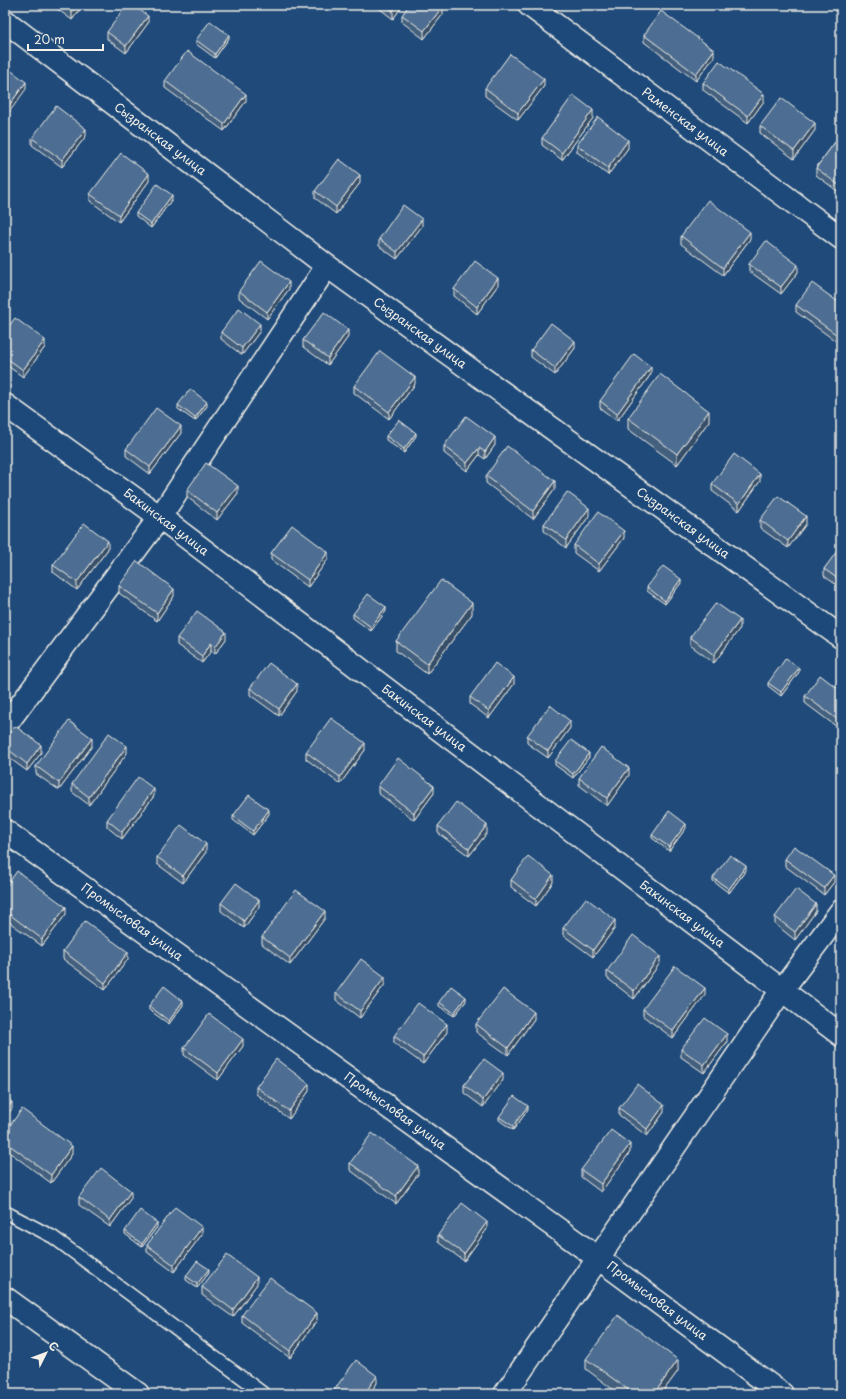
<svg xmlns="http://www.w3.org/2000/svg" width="846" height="1399" font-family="'Playpen Sans',sans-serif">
<rect width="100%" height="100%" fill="#1f4a7a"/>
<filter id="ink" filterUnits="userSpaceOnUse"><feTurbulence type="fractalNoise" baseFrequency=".025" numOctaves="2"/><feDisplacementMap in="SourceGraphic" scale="8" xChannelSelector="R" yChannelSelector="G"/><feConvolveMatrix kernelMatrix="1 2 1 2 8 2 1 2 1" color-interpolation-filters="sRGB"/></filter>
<g filter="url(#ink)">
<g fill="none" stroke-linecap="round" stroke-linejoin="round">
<g stroke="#f4f1e8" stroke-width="15">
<path id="service" d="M 5,1212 L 53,1237 L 264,1394"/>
</g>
<g stroke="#f4f1e8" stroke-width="25">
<path id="minor" d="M 529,5 L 841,238
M 5,21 L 327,266 L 841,637
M 5,405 L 160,517 L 841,1035
M 5,726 L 160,517 L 327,266
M 5,831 L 598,1258 L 782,1394
M 505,1394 L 782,990 L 841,911"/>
</g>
<g stroke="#f4f1e8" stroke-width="25">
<path id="tertiary" d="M 5,1298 L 138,1394"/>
</g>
<use href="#service" stroke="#1f4a7a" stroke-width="12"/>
<use href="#minor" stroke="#1f4a7a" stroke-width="22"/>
<use href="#tertiary" stroke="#1f4a7a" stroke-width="22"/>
</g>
<path fill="#425f7e" stroke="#f4f1e8" d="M 52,5 L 83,5 L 72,20 Z
M 375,5 L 403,5 L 393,19 Z
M 587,5 L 598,5 L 594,10 Z
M 443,14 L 424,39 L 402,22 L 402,15 Z
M 148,23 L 126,53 L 107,39 L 107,32 Z
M 644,35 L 714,57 L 696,81 L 644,42 Z
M 229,38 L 215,58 L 196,44 L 196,40 Z
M 165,81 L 246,101 L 224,131 L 165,88 Z
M 703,83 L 764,101 L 748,123 L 703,90 Z
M 544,86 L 518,120 L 485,96 L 485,88 Z
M 593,118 L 562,160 L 542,145 L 542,138 Z
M 760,126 L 815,130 L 794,159 L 760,133 Z
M 841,134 L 841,191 L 840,193 L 816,175 L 816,168 Z
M 86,136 L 62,167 L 32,145 L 32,138 Z
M 577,145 L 628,148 L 608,175 L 577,152 Z
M 149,181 L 119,222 L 90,201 L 90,194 Z
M 360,183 L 336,214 L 315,198 L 315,191 Z
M 172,199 L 151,228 L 136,216 L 136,213 Z
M 422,226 L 397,259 L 379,246 L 379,239 Z
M 681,236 L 750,239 L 723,275 L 681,244 Z
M 749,264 L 798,272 L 781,294 L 749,271 Z
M 498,285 L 477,314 L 454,296 L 454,289 Z
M 289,289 L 267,319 L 239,298 L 239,291 Z
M 841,304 L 841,345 L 796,312 L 796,305 Z
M 5,331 L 45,347 L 23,377 L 5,364 Z
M 260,331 L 242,355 L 221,339 L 221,332 Z
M 348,337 L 328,365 L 303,347 L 303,340 Z
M 575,348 L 555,375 L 531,357 L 531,350 Z
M 651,374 L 617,421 L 600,408 L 600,401 Z
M 415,384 L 389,419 L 354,393 L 354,386 Z
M 178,405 L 207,406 L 195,421 L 178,409 Z
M 628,418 L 709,421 L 677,465 L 628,429 Z
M 181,433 L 150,474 L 126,456 L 126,449 Z
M 386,436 L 416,436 L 404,453 L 386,440 Z
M 495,445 L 485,459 L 479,455 L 467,471 L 444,453 L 444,446 Z
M 486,476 L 555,489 L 533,519 L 486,483 Z
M 760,481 L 739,511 L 712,491 L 712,484 Z
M 187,490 L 238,493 L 217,520 L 187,497 Z
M 589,516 L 566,548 L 544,531 L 544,524 Z
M 760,520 L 806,524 L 788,548 L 760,528 Z
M 624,538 L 599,571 L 574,553 L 574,545 Z
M 108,549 L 77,590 L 53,572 L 53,565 Z
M 841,549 L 841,588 L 824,576 L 824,569 Z
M 271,553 L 328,559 L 308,587 L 271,560 Z
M 681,583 L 665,604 L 647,591 L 647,587 Z
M 119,586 L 174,596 L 157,621 L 119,593 Z
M 386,611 L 371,631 L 353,618 L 353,614 Z
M 472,614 L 427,674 L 396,651 L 396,641 Z
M 740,628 L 714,663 L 690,645 L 690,637 Z
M 177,638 L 226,639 L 215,654 L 211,651 L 202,663 L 177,645 Z
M 799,672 L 781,696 L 768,686 L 768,683 Z
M 514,684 L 489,718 L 470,704 L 470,697 Z
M 250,688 L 297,691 L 279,716 L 250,695 Z
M 841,691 L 841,730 L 805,703 L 805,696 Z
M 570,728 L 548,758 L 527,743 L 527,736 Z
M 5,739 L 41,753 L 27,771 L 5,755 Z
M 92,746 L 59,790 L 36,774 L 36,766 Z
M 365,750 L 340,784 L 306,759 L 306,752 Z
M 127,753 L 89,805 L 72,792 L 72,784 Z
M 589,757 L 573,778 L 555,765 L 555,761 Z
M 629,775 L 607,806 L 579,785 L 579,778 Z
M 378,786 L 434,793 L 414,820 L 378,793 Z
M 154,796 L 122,839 L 107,827 L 107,820 Z
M 269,814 L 253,835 L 233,820 L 233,816 Z
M 438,826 L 487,833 L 469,856 L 438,833 Z
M 686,828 L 669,851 L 652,838 L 652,835 Z
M 206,852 L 183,883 L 157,864 L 157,857 Z
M 785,859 L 834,882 L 824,895 L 785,866 Z
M 746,870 L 729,893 L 713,881 L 713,878 Z
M 511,880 L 553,882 L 536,906 L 511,887 Z
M 5,888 L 66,914 L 42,946 L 5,919 Z
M 221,903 L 259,907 L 244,928 L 221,911 Z
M 816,911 L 795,940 L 775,924 L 775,917 Z
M 325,918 L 290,965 L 262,944 L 262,937 Z
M 563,928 L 615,928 L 593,957 L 563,935 Z
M 63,951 L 128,959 L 105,990 L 63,959 Z
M 660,963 L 634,999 L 607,978 L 607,971 Z
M 385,984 L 360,1018 L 336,1000 L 336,993 Z
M 705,995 L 673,1038 L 643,1016 L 643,1009 Z
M 466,1001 L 454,1016 L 439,1006 L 439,1002 Z
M 183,1005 L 169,1024 L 149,1010 L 149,1006 Z
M 534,1019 L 508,1055 L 476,1032 L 476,1024 Z
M 447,1032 L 423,1064 L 394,1043 L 394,1036 Z
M 727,1042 L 704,1073 L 681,1057 L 681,1049 Z
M 243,1046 L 218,1080 L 184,1055 L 184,1048 Z
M 503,1080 L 483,1107 L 464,1093 L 464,1085 Z
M 256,1087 L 309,1091 L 289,1119 L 256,1094 Z
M 619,1108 L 664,1112 L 647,1136 L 619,1115 Z
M 841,1109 L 841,1141 L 835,1139 L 835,1132 Z
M 528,1110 L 513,1130 L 499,1120 L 499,1117 Z
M 5,1132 L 72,1154 L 51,1183 L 5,1149 Z
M 630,1152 L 601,1192 L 581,1177 L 581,1170 Z
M 350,1163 L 418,1174 L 396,1204 L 350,1170 Z
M 79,1197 L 131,1198 L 110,1227 L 79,1205 Z
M 157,1227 L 142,1247 L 125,1234 L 125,1231 Z
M 487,1229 L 464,1261 L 438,1242 L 438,1235 Z
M 202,1234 L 174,1272 L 147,1252 L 147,1245 Z
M 209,1273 L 197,1288 L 186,1280 L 186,1276 Z
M 257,1284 L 233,1317 L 202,1295 L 202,1287 Z
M 242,1315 L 317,1320 L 290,1358 L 242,1323 Z
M 586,1359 L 678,1371 L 661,1394 L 619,1394 L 586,1369 Z
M 377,1383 L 369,1394 L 334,1394 L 334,1390 Z"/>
<path fill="#364d66" stroke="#f4f1e8" d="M 78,5 L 83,5 L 72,20 L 72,12 Z
M 398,5 L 403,5 L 393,19 L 393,11 Z
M 596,5 L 598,5 L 594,10 L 594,7 Z
M 443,6 L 443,14 L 424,39 L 424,31 Z
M 148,16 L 148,23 L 126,53 L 126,46 Z
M 229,35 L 229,38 L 215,58 L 215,54 Z
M 714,50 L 714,57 L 696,81 L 696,74 Z
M 544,79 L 544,86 L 518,120 L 518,113 Z
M 26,82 L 26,89 L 5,118 L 5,111 Z
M 246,94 L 246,101 L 224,131 L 224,124 Z
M 764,94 L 764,101 L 748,123 L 748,116 Z
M 593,110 L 593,118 L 562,160 L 562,153 Z
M 815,123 L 815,130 L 794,159 L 794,151 Z
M 86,129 L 86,136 L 62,167 L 62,160 Z
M 628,140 L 628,148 L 608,175 L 608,168 Z
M 149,174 L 149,181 L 119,222 L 119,215 Z
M 360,175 L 360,183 L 336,214 L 336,207 Z
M 841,184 L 841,191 L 840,193 L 840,186 Z
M 172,195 L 172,199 L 151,228 L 151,224 Z
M 422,219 L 422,226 L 397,259 L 397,252 Z
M 750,232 L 750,239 L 723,275 L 723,268 Z
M 798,265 L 798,272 L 781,294 L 781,287 Z
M 498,278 L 498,285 L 477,314 L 477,307 Z
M 289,282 L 289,289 L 267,319 L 267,312 Z
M 260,324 L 260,331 L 242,355 L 242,348 Z
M 348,330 L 348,337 L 328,365 L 328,358 Z
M 45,340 L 45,347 L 23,377 L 23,370 Z
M 575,341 L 575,348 L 555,375 L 555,368 Z
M 651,367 L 651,374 L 617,421 L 617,414 Z
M 415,377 L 415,384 L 389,419 L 389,412 Z
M 207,402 L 207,406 L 195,421 L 195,418 Z
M 709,411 L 709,421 L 677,465 L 677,454 Z
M 181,426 L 181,433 L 150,474 L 150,467 Z
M 416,433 L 416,436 L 404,453 L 404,449 Z
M 495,437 L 495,445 L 485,459 L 485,452 Z
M 479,448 L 479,455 L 467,471 L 467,463 Z
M 760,474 L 760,481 L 739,511 L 739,504 Z
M 555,481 L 555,489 L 533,519 L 533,511 Z
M 238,486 L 238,493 L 217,520 L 217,513 Z
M 589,508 L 589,516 L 566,548 L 566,540 Z
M 806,516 L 806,524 L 788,548 L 788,541 Z
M 624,531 L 624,538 L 599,571 L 599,564 Z
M 108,541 L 108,549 L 77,590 L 77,582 Z
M 328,552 L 328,559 L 308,587 L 308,580 Z
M 681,579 L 681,583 L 665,604 L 665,601 Z
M 174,589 L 174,596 L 157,621 L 157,613 Z
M 472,603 L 472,614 L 427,674 L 427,664 Z
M 386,607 L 386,611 L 371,631 L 371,627 Z
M 740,620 L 740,628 L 714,663 L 714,655 Z
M 226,632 L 226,639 L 215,654 L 215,647 Z
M 211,643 L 211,651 L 202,663 L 202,656 Z
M 799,668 L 799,672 L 781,696 L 781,692 Z
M 514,677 L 514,684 L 489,718 L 489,711 Z
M 297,684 L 297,691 L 279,716 L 279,709 Z
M 570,721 L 570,728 L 548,758 L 548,751 Z
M 92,738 L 92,746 L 59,790 L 59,783 Z
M 365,743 L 365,750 L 340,784 L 340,777 Z
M 41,745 L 41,753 L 27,771 L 27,764 Z
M 127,746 L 127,753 L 89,805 L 89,797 Z
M 589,753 L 589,757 L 573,778 L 573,774 Z
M 629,768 L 629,775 L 607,806 L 607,798 Z
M 434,786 L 434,793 L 414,820 L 414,813 Z
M 154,789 L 154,796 L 122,839 L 122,832 Z
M 269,810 L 269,814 L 253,835 L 253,831 Z
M 686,824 L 686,828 L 669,851 L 669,847 Z
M 487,825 L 487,833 L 469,856 L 469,849 Z
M 206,844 L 206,852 L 183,883 L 183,876 Z
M 746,866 L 746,870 L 729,893 L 729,889 Z
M 553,875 L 553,882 L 536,906 L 536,899 Z
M 834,875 L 834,882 L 824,895 L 824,888 Z
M 259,900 L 259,907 L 244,928 L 244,921 Z
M 816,904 L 816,911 L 795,940 L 795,932 Z
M 66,907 L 66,914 L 42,946 L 42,939 Z
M 325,911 L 325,918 L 290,965 L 290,958 Z
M 615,920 L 615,928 L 593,957 L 593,950 Z
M 128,952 L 128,959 L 105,990 L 105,983 Z
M 660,956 L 660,963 L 634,999 L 634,991 Z
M 385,977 L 385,984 L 360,1018 L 360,1011 Z
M 705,988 L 705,995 L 673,1038 L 673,1031 Z
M 466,997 L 466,1001 L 454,1016 L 454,1013 Z
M 183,1001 L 183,1005 L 169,1024 L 169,1021 Z
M 534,1012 L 534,1019 L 508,1055 L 508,1048 Z
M 447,1024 L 447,1032 L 423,1064 L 423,1057 Z
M 727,1034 L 727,1042 L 704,1073 L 704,1065 Z
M 243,1039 L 243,1046 L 218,1080 L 218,1073 Z
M 503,1073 L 503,1080 L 483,1107 L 483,1100 Z
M 309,1084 L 309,1091 L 289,1119 L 289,1111 Z
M 12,1102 L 12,1109 L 5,1118 L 5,1111 Z
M 664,1105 L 664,1112 L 647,1136 L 647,1129 Z
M 528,1106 L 528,1110 L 513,1130 L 513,1126 Z
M 630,1144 L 630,1152 L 601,1192 L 601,1184 Z
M 72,1146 L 72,1154 L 51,1183 L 51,1175 Z
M 418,1166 L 418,1174 L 396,1204 L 396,1196 Z
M 131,1191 L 131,1198 L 110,1227 L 110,1220 Z
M 487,1222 L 487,1229 L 464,1261 L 464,1254 Z
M 157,1223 L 157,1227 L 142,1247 L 142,1244 Z
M 202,1227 L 202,1234 L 174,1272 L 174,1265 Z
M 209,1269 L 209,1273 L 197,1288 L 197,1284 Z
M 257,1277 L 257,1284 L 233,1317 L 233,1310 Z
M 317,1313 L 317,1320 L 290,1358 L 290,1351 Z
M 678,1360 L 678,1371 L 661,1394 L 654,1394 Z
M 377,1376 L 377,1383 L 369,1394 L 364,1394 Z"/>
<path fill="#4d6e92" stroke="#f4f1e8" d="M 62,5 L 78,5 L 72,12 Z
M 127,5 L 133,5 L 148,16 L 126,46 L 107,32 Z
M 385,5 L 398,5 L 393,11 Z
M 409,5 L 441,5 L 443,6 L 424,31 L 402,15 Z
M 661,11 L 714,50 L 696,74 L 644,35 Z
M 210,21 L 229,35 L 215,54 L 196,40 Z
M 187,51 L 246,94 L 224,124 L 165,81 Z
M 510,54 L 544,79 L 518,113 L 485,88 Z
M 719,61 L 764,94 L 748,116 L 703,83 Z
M 5,66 L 26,82 L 5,111 Z
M 573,95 L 593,110 L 562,153 L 542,138 Z
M 781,98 L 815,123 L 794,151 L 760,126 Z
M 56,106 L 86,129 L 62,160 L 32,138 Z
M 598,117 L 628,140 L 608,168 L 577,145 Z
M 841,134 L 841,184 L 840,186 L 816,168 Z
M 121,153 L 149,174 L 119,215 L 90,194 Z
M 339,159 L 360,175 L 336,207 L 315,191 Z
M 157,184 L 172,195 L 151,224 L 136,213 Z
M 708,200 L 750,232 L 723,268 L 681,236 Z
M 403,205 L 422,219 L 397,252 L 379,239 Z
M 766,241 L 798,265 L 781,287 L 749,264 Z
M 261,261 L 289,282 L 267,312 L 239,291 Z
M 475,261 L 498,278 L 477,307 L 454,289 Z
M 812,283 L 841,304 L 841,338 L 796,305 Z
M 239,308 L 260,324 L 242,348 L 221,332 Z
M 324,312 L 348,330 L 328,358 L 303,340 Z
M 15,318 L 45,340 L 23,370 L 5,357 L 5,331 Z
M 551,323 L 575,341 L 555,368 L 531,350 Z
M 380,351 L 415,377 L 389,412 L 354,386 Z
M 634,354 L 651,367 L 617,414 L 600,401 Z
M 660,374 L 709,411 L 677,454 L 628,418 Z
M 190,389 L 207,402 L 195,418 L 178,405 Z
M 156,408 L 181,426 L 150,467 L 126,449 Z
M 466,416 L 495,437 L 485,452 L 479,448 L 467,463 L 444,446 Z
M 399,420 L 416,433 L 404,449 L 386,436 Z
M 507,446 L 555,481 L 533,511 L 486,476 Z
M 734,454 L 760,474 L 739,504 L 712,484 Z
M 206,463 L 238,486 L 217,513 L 187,490 Z
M 567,492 L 589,508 L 566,540 L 544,524 Z
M 778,496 L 806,516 L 788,541 L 760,520 Z
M 598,512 L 624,531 L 599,564 L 574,545 Z
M 84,523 L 108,541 L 77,582 L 53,565 Z
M 292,525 L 328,552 L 308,580 L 271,553 Z
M 840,547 L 841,549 L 841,581 L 824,569 Z
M 137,561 L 174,589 L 157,613 L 119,586 Z
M 663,566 L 681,579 L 665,601 L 647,587 Z
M 441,580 L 472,603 L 427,664 L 396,641 Z
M 368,594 L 386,607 L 371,627 L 353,614 Z
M 716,603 L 740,620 L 714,655 L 690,637 Z
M 197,611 L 226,632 L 215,647 L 211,643 L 202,656 L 177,638 Z
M 786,658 L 799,668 L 781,692 L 768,683 Z
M 269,663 L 297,684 L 279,709 L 250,688 Z
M 495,663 L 514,677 L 489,711 L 470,697 Z
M 820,675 L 841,691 L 841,722 L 805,696 Z
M 550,705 L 570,721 L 548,751 L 527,736 Z
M 331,718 L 365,743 L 340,777 L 306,752 Z
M 69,721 L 92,738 L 59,783 L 36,766 Z
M 15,726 L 41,745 L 27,764 L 5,747 L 5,739 Z
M 109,733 L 127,746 L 89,797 L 72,784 Z
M 571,740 L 589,753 L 573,774 L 555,761 Z
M 601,747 L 629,768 L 607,798 L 579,778 Z
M 398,758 L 434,786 L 414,813 L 378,786 Z
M 138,777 L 154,789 L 122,832 L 107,820 Z
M 249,795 L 269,810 L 253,831 L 233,816 Z
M 456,802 L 487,825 L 469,849 L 438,826 Z
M 669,811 L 686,824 L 669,847 L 652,835 Z
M 181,825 L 206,844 L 183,876 L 157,857 Z
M 794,846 L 834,875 L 824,888 L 785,859 Z
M 730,855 L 746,866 L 729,889 L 713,878 Z
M 528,856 L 553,875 L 536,899 L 511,880 Z
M 17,871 L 66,907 L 42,939 L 5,911 L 5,888 Z
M 236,883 L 259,900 L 244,921 L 221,903 Z
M 796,889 L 816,904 L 795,932 L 775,917 Z
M 296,890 L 325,911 L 290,958 L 262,937 Z
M 586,898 L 615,920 L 593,950 L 563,928 Z
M 85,921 L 128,952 L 105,983 L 63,951 Z
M 633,935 L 660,956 L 634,991 L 607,971 Z
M 361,959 L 385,977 L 360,1011 L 336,993 Z
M 675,966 L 705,988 L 673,1031 L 643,1009 Z
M 164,986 L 183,1001 L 169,1021 L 149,1006 Z
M 451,986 L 466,997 L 454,1013 L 439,1002 Z
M 503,989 L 534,1012 L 508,1048 L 476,1024 Z
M 418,1003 L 447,1024 L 423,1057 L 394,1036 Z
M 209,1014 L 243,1039 L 218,1073 L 184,1048 Z
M 705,1018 L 727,1034 L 704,1065 L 681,1049 Z
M 276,1059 L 309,1084 L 289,1111 L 256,1087 Z
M 484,1059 L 503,1073 L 483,1100 L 464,1085 Z
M 637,1084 L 664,1105 L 647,1129 L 619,1108 Z
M 514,1096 L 528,1106 L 513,1126 L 499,1117 Z
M 5,1097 L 12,1102 L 5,1111 Z
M 22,1109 L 72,1146 L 51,1175 L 5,1142 L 5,1132 Z
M 841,1109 L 841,1134 L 835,1132 Z
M 611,1130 L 630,1144 L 601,1184 L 581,1170 Z
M 372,1133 L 418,1166 L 396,1196 L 350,1163 Z
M 101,1168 L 131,1191 L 110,1220 L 79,1197 Z
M 462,1203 L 487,1222 L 464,1254 L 438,1235 Z
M 175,1207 L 202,1227 L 174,1265 L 147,1245 Z
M 140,1210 L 157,1223 L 142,1244 L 125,1231 Z
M 227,1255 L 257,1277 L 233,1310 L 202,1287 Z
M 197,1261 L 209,1269 L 197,1284 L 186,1276 Z
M 270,1278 L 317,1313 L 290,1351 L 242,1315 Z
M 618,1315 L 678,1360 L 654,1394 L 634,1394 L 586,1359 Z
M 356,1360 L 377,1376 L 364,1394 L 340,1394 L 334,1390 Z"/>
</g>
<g text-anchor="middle" stroke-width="4" stroke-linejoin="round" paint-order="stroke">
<g font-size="12" fill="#f4f1e8" stroke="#1f4a7a">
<text transform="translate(685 122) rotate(37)" y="4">Раменская улица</text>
<text transform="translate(160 139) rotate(37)" y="4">Сызранская улица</text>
<text transform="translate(420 333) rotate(36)" y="4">Сызранская улица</text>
<text transform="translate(166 522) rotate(37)" y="4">Бакинская улица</text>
<text transform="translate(683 523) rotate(36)" y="4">Сызранская улица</text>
<text transform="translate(424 718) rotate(37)" y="4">Бакинская улица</text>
<text transform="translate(682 914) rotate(37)" y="4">Бакинская улица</text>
<text transform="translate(132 922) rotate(36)" y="4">Промысловая улица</text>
<text transform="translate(395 1111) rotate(36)" y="4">Промысловая улица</text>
<text transform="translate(657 1301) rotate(37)" y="4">Промысловая улица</text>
</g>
</g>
<rect width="846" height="1399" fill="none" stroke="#1f4a7a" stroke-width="20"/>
<rect x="10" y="10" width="826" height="1379" fill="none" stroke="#f4f1e8" stroke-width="1.5" filter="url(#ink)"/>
<g transform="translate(46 1353) rotate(48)" stroke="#1f4a7a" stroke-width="3" paint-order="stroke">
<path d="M0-3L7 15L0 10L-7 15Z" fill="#f4f1e8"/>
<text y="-6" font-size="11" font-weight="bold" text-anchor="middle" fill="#f4f1e8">С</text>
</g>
<path d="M28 44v6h75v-6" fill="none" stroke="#f4f1e8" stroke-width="2"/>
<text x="34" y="44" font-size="12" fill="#f4f1e8" stroke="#1f4a7a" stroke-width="3" paint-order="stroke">20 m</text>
</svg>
